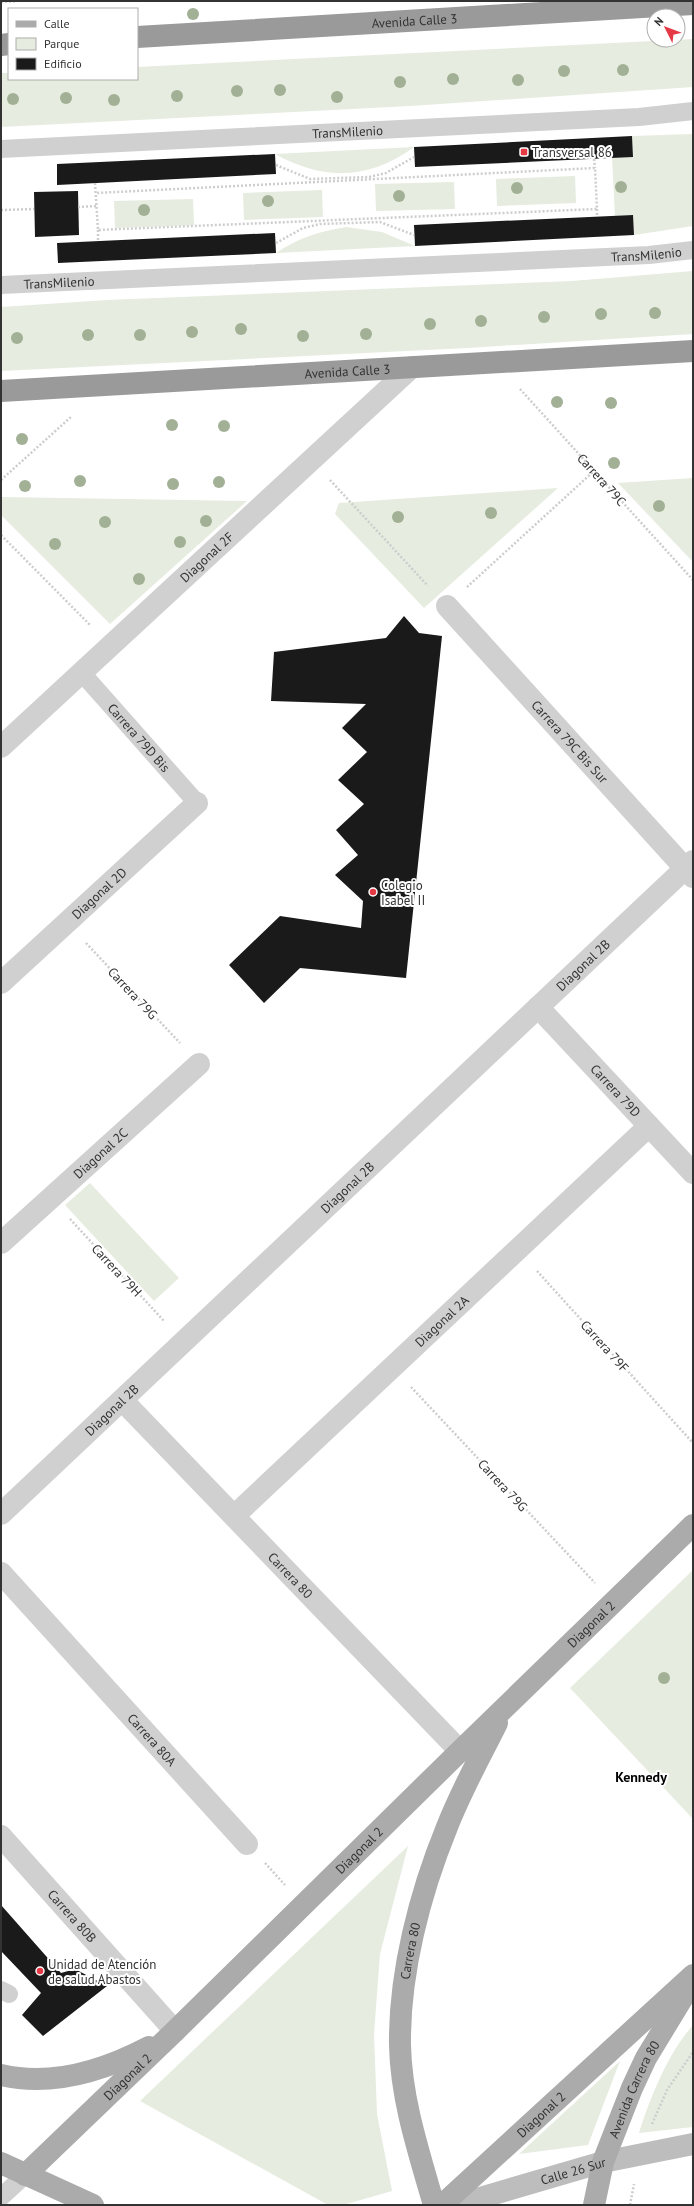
<svg xmlns="http://www.w3.org/2000/svg" width="694" height="2206" font-family="'PT Sans',sans-serif">
<rect width="100%" height="100%" fill="#fff"/>
<path fill="#e6ecdf" d="M 693,39 L 693,87 L 410,106 L 1,127 L 1,73 L 9,73 L 9,79 L 137,79 L 137,67 Z
M 693,134 L 693,226 L 634,235 L 632,215 L 615,216 L 612,158 L 633,156 L 632,136 Z
M 414,147 C 369,180 324,181 275,154 Z
M 575,176 L 576,203 L 497,206 L 496,179 Z
M 454,182 L 455,209 L 376,211 L 375,184 Z
M 322,190 L 323,217 L 244,220 L 243,193 Z
M 193,199 L 194,225 L 115,228 L 114,201 Z
M 346,227 L 382,232 L 415,246 L 276,253 C 298,238 320,231 346,227 Z
M 693,271 L 693,334 L 467,348 L 1,371 L 1,307 L 107,300 L 572,281 Z
M 693,478 L 693,562 L 618,483 Z
M 558,488 L 424,608 L 335,514 L 339,503 Z
M 1,497 L 247,501 L 110,624 L 1,515 Z
M 90,1183 L 179,1278 L 154,1301 L 65,1205 Z
M 693,1570 L 693,1819 L 570,1688 Z
M 408,1846 L 380,1954 L 374,2034 L 377,2114 L 392,2191 L 343,2205 L 328,2205 L 140,2101 Z
M 693,2025 L 693,2127 L 639,2133 C 650,2098 668,2053 693,2025 Z
M 620,2061 L 588,2145 L 519,2154 Z"/>
<path fill="#1a1a1a" d="M 632,136 L 633,157 L 415,167 L 414,147 Z
M 275,154 L 276,174 L 57,185 L 57,164 Z
M 78,191 L 79,235 L 35,237 L 34,192 Z
M 633,215 L 634,235 L 415,246 L 414,225 Z
M 275,233 L 276,253 L 58,263 L 57,243 Z
M 404,616 L 419,633 L 442,636 L 406,978 L 300,968 L 264,1003 L 229,965 L 280,916 L 361,928 L 363,901 L 335,875 L 358,855 L 336,830 L 364,804 L 338,780 L 367,752 L 342,728 L 366,704 L 271,701 L 274,652 L 386,638 Z
M 1,1905 L 61,1973 L 75,1969 L 107,1986 L 43,2036 L 22,2015 L 41,1993 L 1,1951 Z"/>
<g fill="none" stroke-linecap="round" stroke-linejoin="round">
<g stroke="#cdcdcd" stroke-width="2.5" stroke-dasharray="2 2" stroke-linecap="butt">
<path d="M 1,2 L 18,1"/>
<path d="M 594,159 L 595,168"/>
<path d="M 276,165 L 310,179 L 369,177 L 386,173 L 414,157"/>
<path d="M 95,183 L 98,230 L 597,209 L 595,168 L 96,193"/>
<path d="M 78,207 L 97,206"/>
<path d="M 597,209 L 597,217"/>
<path d="M 1,210 L 34,209"/>
<path d="M 98,230 L 98,241"/>
<path d="M 276,243 L 303,228 L 320,224 L 380,222 L 414,235"/>
<path id="s1" d="M 520,389 L 693,580"/>
<path d="M 1,480 L 72,416"/>
<path d="M 330,480 L 428,586"/>
<path d="M 1,535 L 91,626"/>
<path d="M 467,587 L 594,471"/>
<path d="M 86,943 L 180,1043"/>
<path d="M 70,1219 L 164,1321"/>
<path d="M 537,1271 L 693,1443"/>
<path d="M 411,1387 L 595,1583"/>
<path d="M 265,1863 L 285,1885"/>
<path d="M 652,2124 L 667,2090 L 693,2052"/>
<path d="M 630,2205 L 634,2184"/>
</g>
<g stroke="#d0d0d0" stroke-width="18">
<path id="s2" d="M 1,149 L 639,117 L 693,111"/>
<path id="s3" d="M 1,285 L 649,255 L 693,250"/>
<path id="s4" d="M 82,673 L 197,803"/>
<path d="M 1,1990 L 9,1994"/>
<path d="M 1,2197 L 25,2175"/>
</g>
<g stroke="#d0d0d0" stroke-width="22">
<path id="s5" d="M 447,606 L 693,877"/>
<path id="s6" d="M 1,747 L 412,367"/>
<path id="s7" d="M 1,983 L 197,803"/>
<path id="s8" d="M 538,1007 L 693,1173"/>
<path id="s9" d="M 1,1243 L 199,1064"/>
<path id="s10" d="M 122,1400 L 460,1751"/>
<path id="s11" d="M 1,1514 L 693,861"/>
<path id="s12" d="M 234,1516 L 649,1126"/>
<path id="s13" d="M 1,1573 L 247,1844"/>
<path id="s14" d="M 1,1836 L 175,2031"/>
</g>
<path stroke="#bdbdbd" stroke-width="22" id="s15" d="M 456,2205 L 603,2162 L 693,2144"/>
<g stroke="#ababab" stroke-width="22">
<path d="M 1,2075 C 51,2087 105,2070 149,2047"/>
<path d="M 1,2163 L 93,2205"/>
<path id="s16" d="M 25,2175 L 175,2031 L 460,1751 L 693,1525"/>
<path id="s17" d="M 434,2205 C 419,2153 401,2099 400,2045 C 399,1973 420,1893 447,1827 C 461,1791 480,1757 497,1723"/>
<path id="s18" d="M 442,2205 L 693,1975"/>
<path id="s19" d="M 594,2205 L 603,2162 L 632,2088 L 646,2058 L 688,1989"/>
</g>
<g stroke="#9a9a9a" stroke-width="22">
<path id="s20" d="M 137,37 L 693,4"/>
<path d="M 1,45 L 9,44"/>
<path id="s21" d="M 1,391 L 693,351"/>
</g>
</g>
<g fill="#a2b095">
<circle cx="193" cy="14" r="6"/>
<circle cx="623" cy="70" r="6"/>
<circle cx="564" cy="71" r="6"/>
<circle cx="453" cy="79" r="6"/>
<circle cx="518" cy="80" r="6"/>
<circle cx="400" cy="82" r="6"/>
<circle cx="280" cy="90" r="6"/>
<circle cx="237" cy="91" r="6"/>
<circle cx="177" cy="96" r="6"/>
<circle cx="337" cy="97" r="6"/>
<circle cx="66" cy="98" r="6"/>
<circle cx="13" cy="99" r="6"/>
<circle cx="114" cy="100" r="6"/>
<circle cx="621" cy="187" r="6"/>
<circle cx="517" cy="188" r="6"/>
<circle cx="399" cy="196" r="6"/>
<circle cx="268" cy="201" r="6"/>
<circle cx="144" cy="210" r="6"/>
<circle cx="655" cy="313" r="6"/>
<circle cx="601" cy="314" r="6"/>
<circle cx="544" cy="317" r="6"/>
<circle cx="481" cy="321" r="6"/>
<circle cx="430" cy="324" r="6"/>
<circle cx="241" cy="329" r="6"/>
<circle cx="192" cy="332" r="6"/>
<circle cx="366" cy="334" r="6"/>
<circle cx="88" cy="335" r="6"/>
<circle cx="140" cy="335" r="6"/>
<circle cx="303" cy="336" r="6"/>
<circle cx="17" cy="338" r="6"/>
<circle cx="557" cy="402" r="6"/>
<circle cx="611" cy="403" r="6"/>
<circle cx="172" cy="425" r="6"/>
<circle cx="224" cy="426" r="6"/>
<circle cx="22" cy="439" r="6"/>
<circle cx="614" cy="463" r="6"/>
<circle cx="80" cy="481" r="6"/>
<circle cx="219" cy="482" r="6"/>
<circle cx="173" cy="484" r="6"/>
<circle cx="25" cy="486" r="6"/>
<circle cx="659" cy="506" r="6"/>
<circle cx="491" cy="513" r="6"/>
<circle cx="398" cy="517" r="6"/>
<circle cx="206" cy="521" r="6"/>
<circle cx="105" cy="522" r="6"/>
<circle cx="180" cy="542" r="6"/>
<circle cx="55" cy="544" r="6"/>
<circle cx="139" cy="579" r="6"/>
<circle cx="664" cy="1678" r="6"/>
</g>
<g fill="#e63946" stroke="#fff" stroke-width="1.5">
<rect x="520" y="148" width="8" height="8" rx="2"/>
<circle cx="373" cy="892" r="4"/>
<circle cx="40" cy="1971" r="4"/>
</g>
<g text-anchor="middle" stroke-width="4" stroke-linejoin="round" paint-order="stroke">
<g font-size="13" fill="#333" stroke="#fff">
<text dy="5" stroke="none"><textPath href="#s20" startOffset="278">Avenida Calle 3</textPath></text>
<text dy="5" stroke="none"><textPath href="#s2" startOffset="347">TransMilenio</textPath></text>
<text dy="5" stroke="none"><textPath href="#s3" startOffset="646">TransMilenio</textPath></text>
<text dy="5" stroke="none"><textPath href="#s3" startOffset="58">TransMilenio</textPath></text>
<text dy="5" stroke="none"><textPath href="#s21" startOffset="347">Avenida Calle 3</textPath></text>
<text dy="5" stroke="none"><textPath href="#s1" startOffset="122">Carrera 79C</textPath></text>
<text dy="5" stroke="none"><textPath href="#s6" startOffset="280">Diagonal 2F</textPath></text>
<text dy="5" stroke="none"><textPath href="#s4" startOffset="86">Carrera 79D Bis</textPath></text>
<text dy="5" stroke="none"><textPath href="#s5" startOffset="183">Carrera 79C Bis Sur</textPath></text>
<text dy="5" stroke="none"><textPath href="#s7" startOffset="133">Diagonal 2D</textPath></text>
<text dy="5" stroke="none"><textPath href="#s11" startOffset="800">Diagonal 2B</textPath></text>
<text transform="translate(133 993) rotate(47)" y="5">Carrera 79G</text>
<text dy="5" stroke="none"><textPath href="#s8" startOffset="114">Carrera 79D</textPath></text>
<text dy="5" stroke="none"><textPath href="#s9" startOffset="134">Diagonal 2C</textPath></text>
<text dy="5" stroke="none"><textPath href="#s11" startOffset="476">Diagonal 2B</textPath></text>
<text transform="translate(117 1270) rotate(47)" y="5">Carrera 79H</text>
<text dy="5" stroke="none"><textPath href="#s12" startOffset="285">Diagonal 2A</textPath></text>
<text transform="translate(605 1346) rotate(48)" y="5">Carrera 79F</text>
<text dy="5" stroke="none"><textPath href="#s11" startOffset="152">Diagonal 2B</textPath></text>
<text transform="translate(503 1485) rotate(47)" y="5">Carrera 79G</text>
<text dy="5" stroke="none"><textPath href="#s10" startOffset="243">Carrera 80</textPath></text>
<text dy="5" stroke="none"><textPath href="#s16" startOffset="790">Diagonal 2</textPath></text>
<text dy="5" stroke="none"><textPath href="#s13" startOffset="225">Carrera 80A</textPath></text>
<text dy="5" stroke="none"><textPath href="#s16" startOffset="466">Diagonal 2</textPath></text>
<text dy="5" stroke="none"><textPath href="#s14" startOffset="107">Carrera 80B</textPath></text>
<text dy="5" stroke="none"><textPath href="#s17" startOffset="259">Carrera 80</textPath></text>
<text dy="5" stroke="none"><textPath href="#s16" startOffset="142">Diagonal 2</textPath></text>
<text dy="5" stroke="none"><textPath href="#s19" startOffset="123">Avenida Carrera 80</textPath></text>
<text dy="5" stroke="none"><textPath href="#s18" startOffset="134">Diagonal 2</textPath></text>
<text dy="5" stroke="none"><textPath href="#s15" startOffset="122">Calle 26 Sur</textPath></text>
</g>
<g font-size="13" fill="#333" stroke="#fff" text-anchor="start">
<text x="532" y="157">Transversal 86</text>
<text x="381" y="890">Colegio<tspan x="381" dy="15">Isabel II</tspan></text>
<text x="48" y="1969">Unidad de Atención<tspan x="48" dy="15">de salud Abastos</tspan></text>
</g>
<g font-size="14" font-weight="bold" fill="#000" stroke="#fff">
<text x="641" y="1782">Kennedy</text>
</g>
</g>
<rect width="694" height="2206" fill="none" stroke="#333333" stroke-width="4"/>
<rect x="8" y="8" width="130" height="72" fill="#ffffff" stroke="#adadad"/>
<rect x="16" y="21" width="20" height="6" fill="#ababab" stroke="#adadad"/>
<text x="44" y="28" font-size="12" fill="#333333">Calle</text>
<rect x="16" y="38" width="20" height="12" fill="#e6ecdf" stroke="#adadad"/>
<text x="44" y="48" font-size="12" fill="#333333">Parque</text>
<rect x="16" y="58" width="20" height="12" fill="#1a1a1a" stroke="#adadad"/>
<text x="44" y="68" font-size="12" fill="#333333">Edificio</text>
<g transform="translate(666 28) rotate(312)"><circle r="19" fill="#ffffff" stroke="#adadad"/>
<path d="M0-3L7 15L0 10L-7 15Z" fill="#e63946"/>
<text y="-6" font-size="11" font-weight="bold" text-anchor="middle" fill="#333333">N</text>
</g>
</svg>
